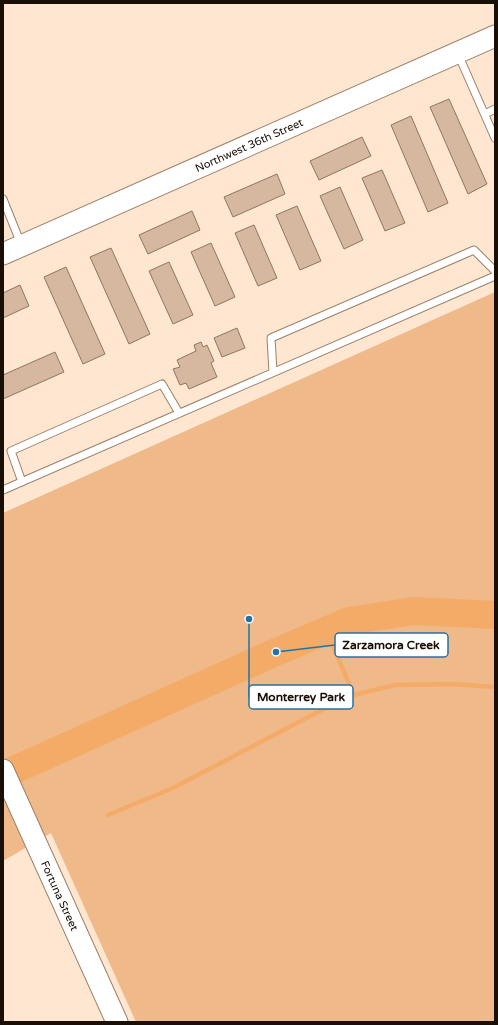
<svg xmlns="http://www.w3.org/2000/svg" width="498" height="1025" font-family="'Varela Round',sans-serif">
<rect width="100%" height="100%" fill="#ffe6d1"/>
<path fill="#efb98a" d="M 495,292 L 495,1022 L 136,1022 L 51,833 L 3,861 L 3,513 Z"/>
<g fill="none" stroke-linecap="round" stroke-linejoin="round">
<path stroke="#f5ab68" stroke-width="4.5" d="M 326,630 L 354,695
M 108,815 L 173,788 L 316,713 L 354,695 L 395,685 L 452,684 L 495,687"/>
<path stroke="#f5ab68" stroke-width="28" d="M 3,775 L 276,652 L 349,621 L 414,611 L 495,615"/>
</g>
<path fill="#d5b89f" stroke="#90745d" d="M 449,99 L 487,184 L 468,194 L 430,107 Z
M 411,116 L 448,203 L 428,212 L 391,125 Z
M 362,137 L 371,156 L 319,180 L 310,161 Z
M 382,170 L 405,223 L 385,231 L 362,178 Z
M 277,174 L 285,194 L 233,217 L 224,197 Z
M 340,187 L 363,240 L 344,249 L 320,196 Z
M 297,206 L 321,261 L 300,270 L 276,215 Z
M 192,211 L 200,230 L 148,254 L 139,235 Z
M 254,225 L 277,278 L 258,286 L 235,233 Z
M 211,243 L 235,297 L 215,306 L 191,252 Z
M 111,248 L 150,334 L 129,344 L 90,257 Z
M 169,262 L 193,315 L 173,324 L 149,271 Z
M 66,267 L 105,354 L 83,364 L 44,277 Z
M 20,285 L 29,306 L 3,318 L 3,293 Z
M 237,328 L 245,348 L 222,357 L 214,338 Z
M 201,342 L 203,347 L 207,345 L 214,361 L 211,363 L 217,377 L 189,389 L 186,383 L 180,385 L 173,369 L 180,367 L 177,360 L 196,351 L 194,345 Z
M 55,352 L 64,372 L 3,399 L 3,375 Z"/>
<g fill="none" stroke-linecap="round" stroke-linejoin="round">
<g stroke="#9c8068" stroke-width="9">
<path id="lane" d="M 458,54 L 495,138
M 485,114 L 495,109
M 3,199 L 21,244
M 273,372 L 271,338 L 474,250 L 495,271
M 22,482 L 11,451 L 162,384 L 179,413
M 3,490 L 495,276"/>
</g>
<g stroke="#9c8068" stroke-width="23">
<g id="secondary">
<path id="s1" d="M 3,254 L 495,36"/>
<path id="s2" d="M 3,770 L 117,1022"/>
</g>
</g>
<use href="#lane" stroke="#fff" stroke-width="7"/>
<use href="#secondary" stroke="#fff" stroke-width="21"/>
</g>
<g text-anchor="middle" stroke-width="4" stroke-linejoin="round" paint-order="stroke">
<g font-size="11" fill="#190f06" stroke="#fff">
<text dy="4" stroke="none"><textPath href="#s1" startOffset="269">Northwest 36th Street</textPath></text>
<text dy="4" stroke="none"><textPath href="#s2" startOffset="138">Fortuna Street</textPath></text>
</g>
</g>
<path fill="none" stroke="#2471a3" stroke-width="1.5" d="M276 652L335 645M249 619L249 697"/>
<g fill="#2471a3" stroke="#fff" stroke-width="1.5">
<circle cx="276" cy="652" r="4"/>
<circle cx="249" cy="619" r="4"/>
</g>
<g fill="#fff" stroke="#2471a3" stroke-width="1.5">
<rect x="335" y="633" width="113" height="24" rx="4"/>
<rect x="249" y="685" width="104" height="24" rx="4"/>
</g>
<g font-size="12" text-anchor="middle" font-weight="bold" fill="#190f06">
<text x="391" y="649">Zarzamora Creek</text>
<text x="301" y="701">Monterrey Park</text>
</g>
<rect width="498" height="1025" fill="none" stroke="#190f06" stroke-width="8"/>
</svg>
